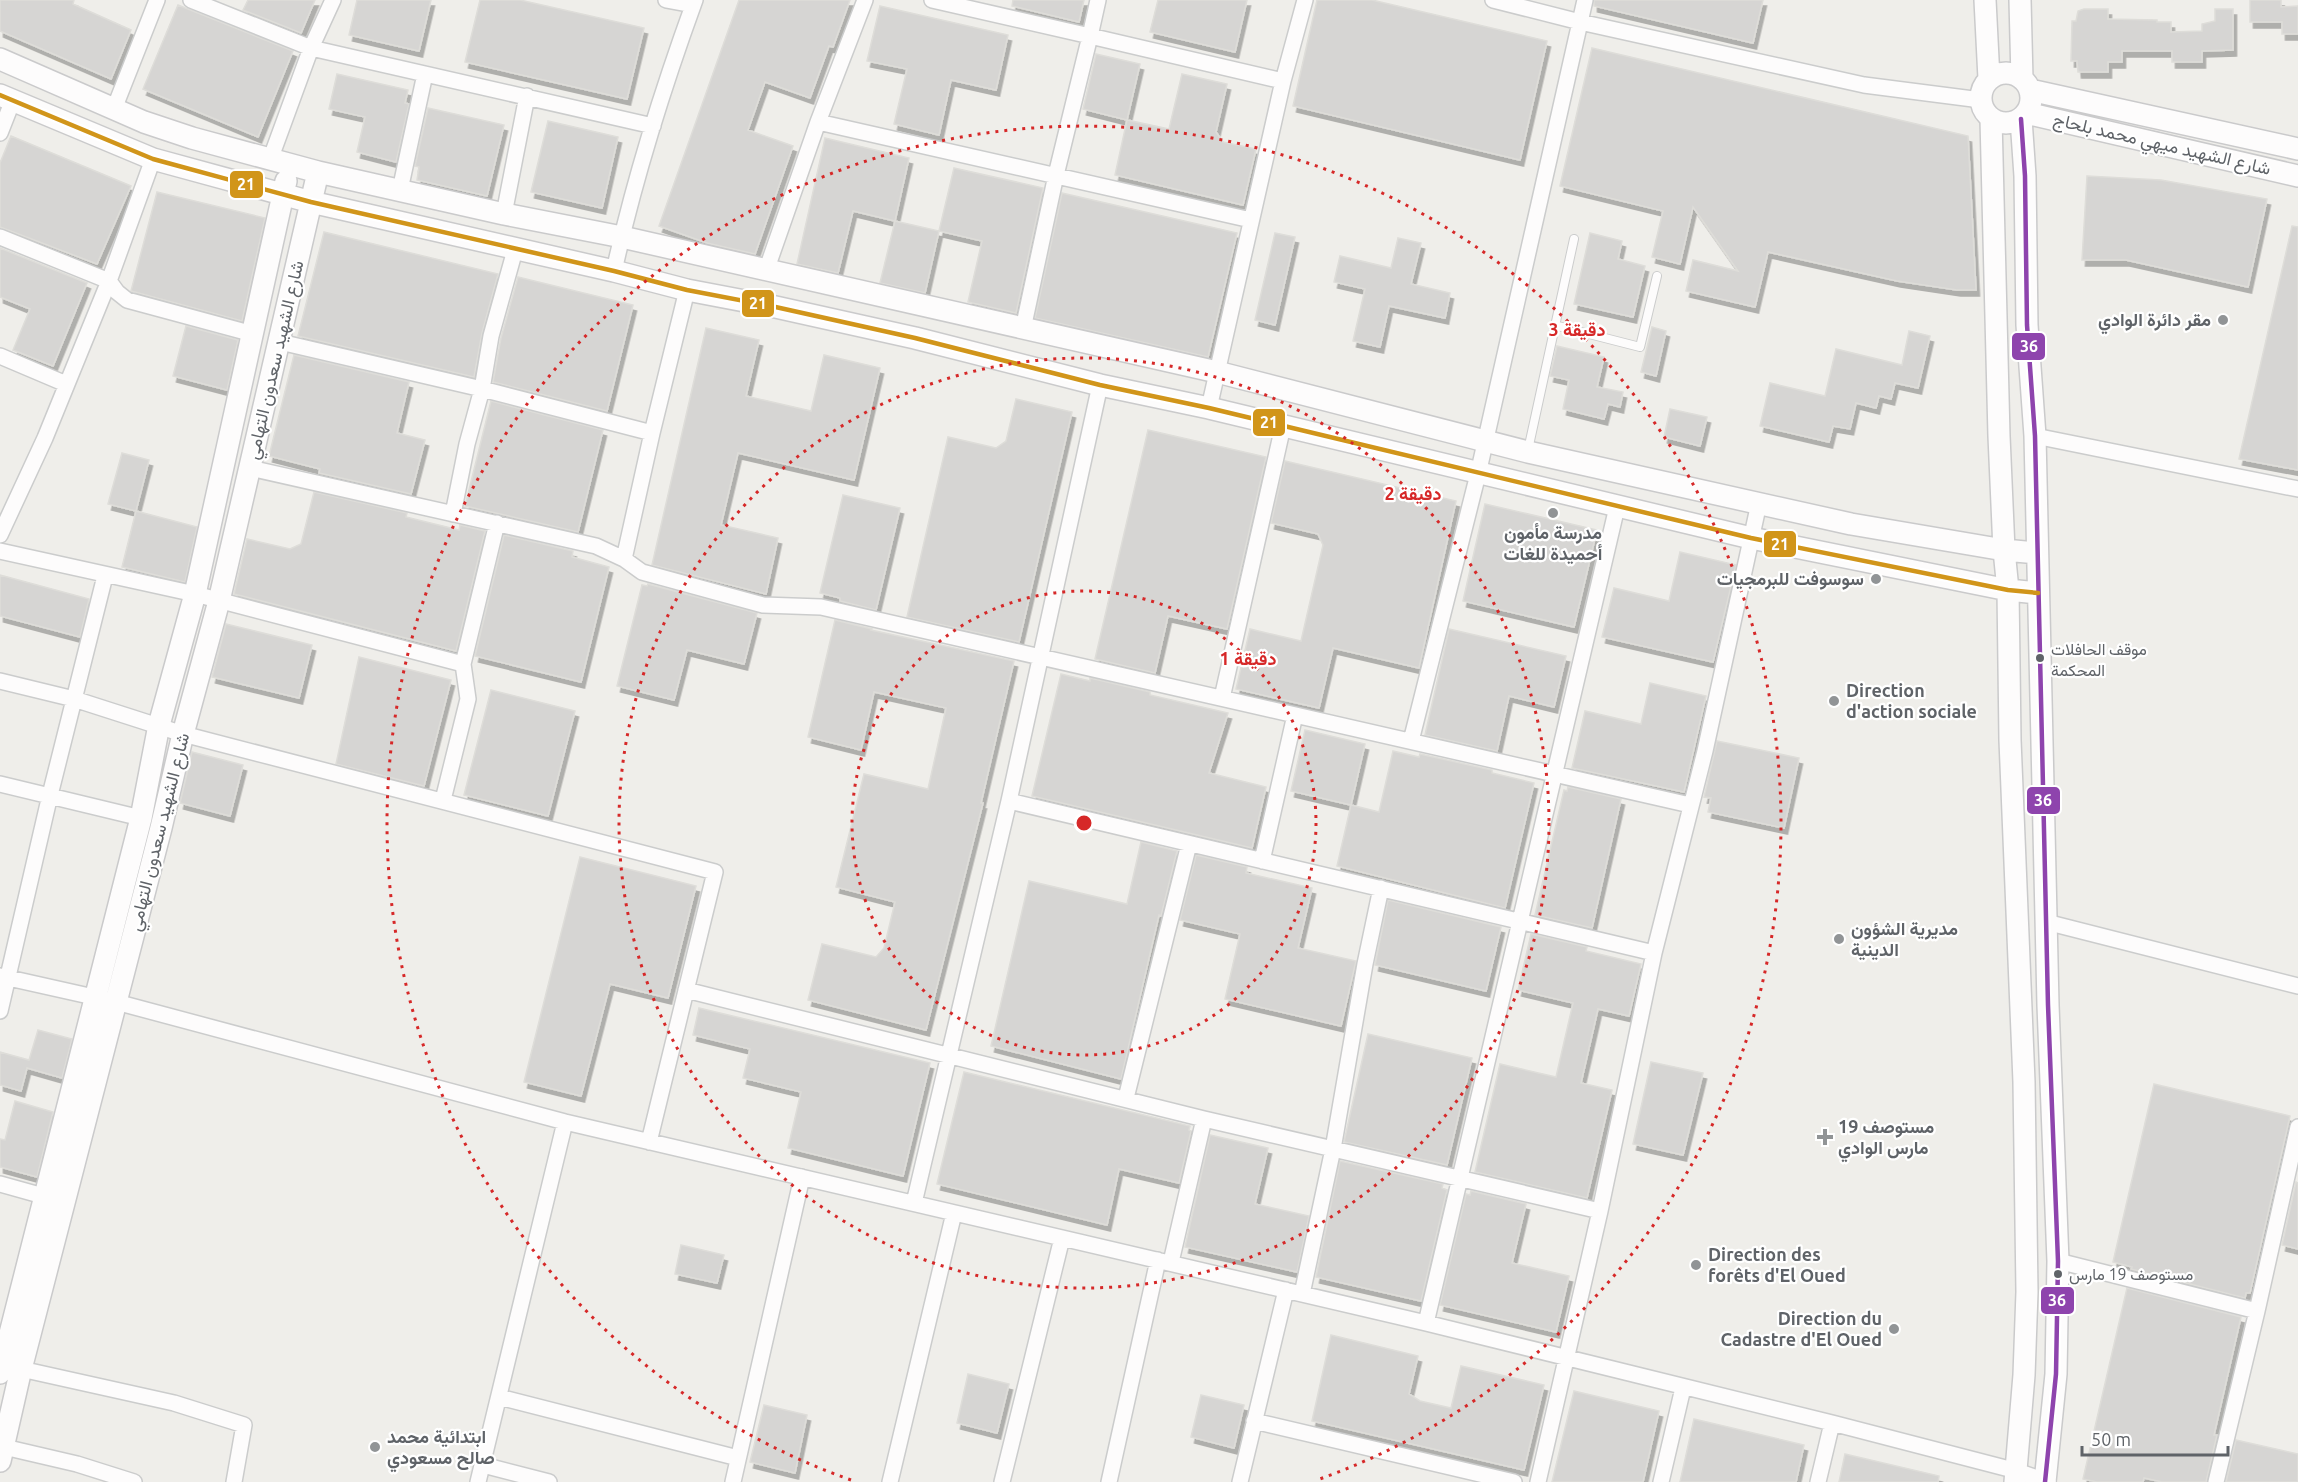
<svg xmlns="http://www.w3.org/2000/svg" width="2298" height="1482" font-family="Ubuntu,Vazirmatn,sans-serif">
<defs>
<filter id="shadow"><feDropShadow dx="3.5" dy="6" stdDeviation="0" flood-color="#0004"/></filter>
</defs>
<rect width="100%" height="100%" fill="#efeeea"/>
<path fill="#d6d5d3" stroke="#deddd9" stroke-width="1.5" filter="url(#shadow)" d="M 0,0 L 74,0 L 73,4 L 131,30 L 111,79 L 0,31 Z
M 248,0 L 315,0 L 301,33 L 243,10 Z
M 357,0 L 431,0 L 419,51 L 349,35 Z
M 480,0 L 520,0 L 644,28 L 627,99 L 465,62 Z
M 739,0 L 850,0 L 833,47 L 829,46 L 810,98 L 765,82 L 748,130 L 793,146 L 755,254 L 707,243 L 659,226 Z
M 1013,0 L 1084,0 L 1079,22 L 1012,6 Z
M 1158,0 L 1247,0 L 1235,52 L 1150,32 Z
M 1317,0 L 1372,0 L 1547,41 L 1520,160 L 1293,106 Z
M 1594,0 L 1763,0 L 1753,43 L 1594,6 Z
M 2250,0 L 2281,0 L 2281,7 L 2298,6 L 2298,34 L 2282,34 L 2282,22 L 2250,22 Z
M 178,5 L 293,51 L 258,137 L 143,89 Z
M 880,6 L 1008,35 L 996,90 L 951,80 L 939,135 L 894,124 L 907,69 L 867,61 Z
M 2084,9 L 2108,9 L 2108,19 L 2157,20 L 2157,22 L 2171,22 L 2171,32 L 2202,31 L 2202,24 L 2215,21 L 2215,9 L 2233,9 L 2233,50 L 2202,51 L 2202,62 L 2172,62 L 2172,51 L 2122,51 L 2122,62 L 2108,62 L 2108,72 L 2078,72 L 2077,61 L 2071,61 L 2072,21 L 2076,21 L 2078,11 Z
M 1592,48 L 1968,136 L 1976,290 L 1957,290 L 1897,281 L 1768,252 L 1755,307 L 1686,291 L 1693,260 L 1738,271 L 1693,207 L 1680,264 L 1652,257 L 1663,211 L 1560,186 Z
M 1096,54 L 1140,64 L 1127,120 L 1083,109 Z
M 337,74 L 408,90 L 405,103 L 409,104 L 396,162 L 357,152 L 365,117 L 329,109 Z
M 1182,74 L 1227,84 L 1216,132 L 1223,142 L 1256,149 L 1243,205 L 1115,175 L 1127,120 L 1169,129 Z
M 428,108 L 504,125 L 487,196 L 417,180 L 419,167 L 415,166 Z
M 548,121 L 618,137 L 602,208 L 531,192 Z
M 11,136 L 131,186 L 97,264 L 0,227 L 0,163 Z
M 825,138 L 909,158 L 895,221 L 853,211 L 838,273 L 797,264 Z
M 954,168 L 1043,188 L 1016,313 L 968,302 L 982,241 L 939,231 Z
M 2087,176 L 2161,180 L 2267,199 L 2248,287 L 2126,260 L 2082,260 Z
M 157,192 L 265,218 L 242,321 L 131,291 Z
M 1062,193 L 1237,233 L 1208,357 L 1035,318 Z
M 895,221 L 939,231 L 925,293 L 880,283 Z
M 2292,226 L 2298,227 L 2298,470 L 2239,459 Z
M 324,232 L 498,274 L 482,333 L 474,377 L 298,336 Z
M 1275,233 L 1295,237 L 1275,325 L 1255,320 Z
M 1590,233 L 1622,241 L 1618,259 L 1645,266 L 1633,317 L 1574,304 Z
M 1398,238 L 1421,243 L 1411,284 L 1450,293 L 1445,318 L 1389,306 L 1380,347 L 1353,341 L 1365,289 L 1334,282 L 1340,256 L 1391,268 Z
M 0,248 L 87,283 L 53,366 L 13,350 L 30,309 L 0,297 Z
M 518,277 L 633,305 L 607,411 L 493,382 L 501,338 Z
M 186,326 L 238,340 L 227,390 L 173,376 Z
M 1652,327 L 1666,331 L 1656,376 L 1641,372 Z
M 706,328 L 759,340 L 746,396 L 811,411 L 824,355 L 880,368 L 854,480 L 738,453 L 721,525 L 778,538 L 766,594 L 652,565 Z
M 1909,331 L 1930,336 L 1918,388 L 1895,383 L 1891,399 L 1879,396 L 1876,408 L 1856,403 L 1850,429 L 1833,426 L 1829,442 L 1760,426 L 1770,383 L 1825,396 L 1836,349 L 1902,365 Z
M 1557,346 L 1604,357 L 1597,387 L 1623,392 L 1620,407 L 1608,404 L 1604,419 L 1563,409 L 1569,380 L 1550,376 Z
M 294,355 L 409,382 L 397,433 L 425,440 L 411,494 L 319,473 L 320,469 L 269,456 Z
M 1016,399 L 1072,412 L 1019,642 L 907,617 L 948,437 L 996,448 L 1006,441 Z
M 491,401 L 603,430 L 578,532 L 465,506 Z
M 1670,409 L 1707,417 L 1700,446 L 1664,437 Z
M 1148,430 L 1266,457 L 1227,629 L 1168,616 L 1155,673 L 1095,659 Z
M 122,453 L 149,460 L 136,511 L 108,504 Z
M 1285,461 L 1456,501 L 1419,668 L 1333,648 L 1319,708 L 1236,689 L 1250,629 L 1301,641 L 1323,545 L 1318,534 L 1271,523 Z
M 314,492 L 407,513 L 406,517 L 459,530 L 460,525 L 485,531 L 456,651 L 234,594 L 247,539 L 290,549 L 301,544 Z
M 843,495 L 900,508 L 876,610 L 840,601 L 840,598 L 820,593 Z
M 1485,504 L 1597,530 L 1574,627 L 1463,601 Z
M 136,511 L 197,527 L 185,582 L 122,567 Z
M 504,535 L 573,551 L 572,557 L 609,567 L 581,682 L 475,656 Z
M 1680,552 L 1736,565 L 1713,662 L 1602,637 L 1614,588 L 1669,601 Z
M 0,575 L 89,599 L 80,637 L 0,616 Z
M 648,584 L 757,613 L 744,664 L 687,650 L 674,700 L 617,686 L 642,585 L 647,586 Z
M 835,620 L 872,629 L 871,630 L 1014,661 L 981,803 L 983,803 L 926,1030 L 808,1000 L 822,944 L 876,957 L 884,948 L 895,902 L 836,887 L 864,774 L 928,789 L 946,708 L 874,692 L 861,750 L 808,737 Z
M 226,624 L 312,645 L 299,698 L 212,677 Z
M 1449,629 L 1566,656 L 1554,707 L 1509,696 L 1497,751 L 1425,735 Z
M 359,657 L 451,680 L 424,786 L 336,764 Z
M 1061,674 L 1090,681 L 1090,678 L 1150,692 L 1150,695 L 1228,713 L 1209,773 L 1266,787 L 1252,848 L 1032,796 Z
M 1650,683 L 1706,696 L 1684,792 L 1572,768 L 1585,711 L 1641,724 Z
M 491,690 L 575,711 L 548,816 L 464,795 Z
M 1305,730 L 1365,744 L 1351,805 L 1291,791 Z
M 1717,741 L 1799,758 L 1784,828 L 1708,812 L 1711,798 L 1704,797 Z
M 1393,751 L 1419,757 L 1420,754 L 1492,770 L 1492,773 L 1534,783 L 1505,908 L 1337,866 L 1351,805 L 1379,812 Z
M 192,752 L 243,765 L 230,816 L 180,803 Z
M 1568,787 L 1621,799 L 1592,928 L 1535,915 L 1564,790 L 1567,791 Z
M 1141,842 L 1177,851 L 1161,916 L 1159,915 L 1121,1079 L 991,1046 L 1029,881 L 1127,904 Z
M 1196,855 L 1247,867 L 1246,873 L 1312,888 L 1298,948 L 1356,961 L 1341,1026 L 1225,999 L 1240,934 L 1180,920 Z
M 580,857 L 696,886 L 668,998 L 610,984 L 581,1096 L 524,1082 Z
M 1388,900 L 1501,927 L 1486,991 L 1375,965 Z
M 1531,934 L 1587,947 L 1586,951 L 1641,964 L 1629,1016 L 1598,1009 L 1581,1083 L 1612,1090 L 1587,1198 L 1475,1172 L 1500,1064 L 1556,1077 L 1573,1003 L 1518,990 Z
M 699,1008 L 930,1063 L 903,1176 L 788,1148 L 801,1092 L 743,1078 L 750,1049 L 693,1035 Z
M 38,1030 L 72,1039 L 62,1078 L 27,1068 L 21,1091 L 0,1085 L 0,1052 L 29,1060 Z
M 1368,1034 L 1472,1058 L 1447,1165 L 1344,1142 Z
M 1651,1062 L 1703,1073 L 1683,1155 L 1633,1144 Z
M 964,1072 L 1190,1126 L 1189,1130 L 1191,1131 L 1179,1183 L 1119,1169 L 1107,1225 L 937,1184 Z
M 2154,1084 L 2290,1116 L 2250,1293 L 2246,1293 L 2245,1298 L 2131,1269 L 2132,1267 L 2113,1262 Z
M 15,1101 L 53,1112 L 37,1177 L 0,1167 L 0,1139 L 5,1140 Z
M 1210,1135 L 1268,1148 L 1255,1204 L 1309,1216 L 1297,1272 L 1185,1247 Z
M 1340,1161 L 1443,1184 L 1442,1188 L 1447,1190 L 1421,1301 L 1316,1277 Z
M 2296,1182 L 2298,1183 L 2298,1249 L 2282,1245 Z
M 1471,1191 L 1526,1204 L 1512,1263 L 1569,1276 L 1556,1332 L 1440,1305 L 1466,1194 L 1470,1195 Z
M 681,1245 L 724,1255 L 717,1283 L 675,1274 Z
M 2127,1288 L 2241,1317 L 2214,1435 L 2217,1435 L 2206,1482 L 2162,1482 L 2144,1478 L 2143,1482 L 2097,1482 L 2083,1479 Z
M 1331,1335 L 1418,1356 L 1409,1394 L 1420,1401 L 1451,1408 L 1461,1366 L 1544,1385 L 1524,1470 L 1312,1421 Z
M 968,1374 L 1009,1384 L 997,1433 L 957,1423 Z
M 1574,1391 L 1659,1411 L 1643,1482 L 1552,1482 Z
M 1201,1395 L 1244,1405 L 1234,1448 L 1191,1437 Z
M 764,1405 L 807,1415 L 795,1473 L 750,1462 Z
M 1694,1419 L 1804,1445 L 1796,1482 L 1680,1482 Z
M 2236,1440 L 2298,1454 L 2298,1482 L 2226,1482 Z
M 1845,1454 L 1939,1476 L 1938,1482 L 1839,1482 Z"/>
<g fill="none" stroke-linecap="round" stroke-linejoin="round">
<g stroke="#cbcccc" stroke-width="10">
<path id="lane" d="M 1554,325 L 1640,347 L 1657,276
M 1528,450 L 1574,239"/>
</g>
<g stroke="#cbcccc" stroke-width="18">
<path id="street" d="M 191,0 L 311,48 L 653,126
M 666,0 L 693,5
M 932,0 L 1090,36 L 1098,0
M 1493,0 L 1580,22 L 1864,85 L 1981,100
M 114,109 L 157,0
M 818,122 L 1251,220
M 0,133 L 13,100
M 270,160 L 311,48 L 333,0
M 400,190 L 425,74
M 504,214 L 527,96
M 0,237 L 109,281 L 117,292 L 127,300 L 253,334
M 614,271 C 634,180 663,88 695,0
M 766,271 L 818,122 L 865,0
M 1023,329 L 1056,175 L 1090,36 L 1283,81
M 280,342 L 482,389 L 652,433
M 0,356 L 66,384
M 1209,408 L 1283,81 L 1305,0
M 2035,436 L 2298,489
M 250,468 L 596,546 L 624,559 L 642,572 L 763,605 L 821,607 L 1690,805
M 453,514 L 467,444 L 482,389 L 491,336 L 515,250
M 0,535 L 45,438 L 109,281 L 153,159
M 0,551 L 195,594 L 463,664
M 624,559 L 652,433 L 687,290
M 0,681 L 74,699 L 183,734 L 715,872 L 649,1142
M 1222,698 L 1283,426
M 1411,741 L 1478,474 L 1585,0
M 0,784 L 141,818
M 443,800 L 468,699 L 463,664 L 497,523
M 1009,801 L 1654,953
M 1262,861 L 1295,715
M 2046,922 L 2298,986
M 0,976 L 116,1002 L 565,1122 L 1426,1323 L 1832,1423 L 2017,1471 L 2048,1482
M 686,990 L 1204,1119 L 1600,1211
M 0,1011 L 50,795 L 105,576
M 1126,1098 L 1189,844
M 0,1184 L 54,1199
M 914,1203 L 1009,801 L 1100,385
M 2058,1261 L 2257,1311
M 1171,1262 L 1204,1119
M 1302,1294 L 1333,1149 L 1365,964 L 1381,888
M 1426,1323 L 1617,507
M 21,1369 L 174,1403 L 244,1425 L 234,1482
M 499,1397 L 738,1458
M 1254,1421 L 1514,1482
M 4,1447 L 77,1464 L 134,1482
M 483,1465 L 549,1482
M 478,1482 L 565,1122
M 733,1482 L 802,1177
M 890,1482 L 954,1213
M 1002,1482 L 1062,1238
M 1109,1482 L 1158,1260
M 1240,1482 L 1286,1290
M 1538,1482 L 1600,1211 L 1654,953 L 1705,751 L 1759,503
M 1661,1482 L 1683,1388
M 1818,1482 L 1832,1423
M 2216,1482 L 2257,1311 L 2298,1127"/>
</g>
<g stroke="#cacacb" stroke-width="24">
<path id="secondary" d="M 1985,0 L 1989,79
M 2020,0 L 2022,79
M 0,59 L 144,122 L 192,138 L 318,172 L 504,214 L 622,237 L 1217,372 L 1528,452 L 1851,524 L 2004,550 L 2036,553
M1981 98a25 25 0 1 1 50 0a25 25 0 1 1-50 0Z
M 2030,90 L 2298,149
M 0,95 L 153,159 L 311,202 L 614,271 L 687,290 L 771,306 L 915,338 L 1100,385 L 1209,408 L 1751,538 L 2008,590 L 2038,593
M 2026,113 L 2298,176
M 1991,119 L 1999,436 L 2004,550 L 2008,590 L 2010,740 L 2024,1082 L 2027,1292 L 2024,1375 L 2015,1482
M 2021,119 L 2025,176 L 2027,325 L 2035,436 L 2048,1005 L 2058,1261 L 2056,1374 L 2045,1482
M 0,1373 L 141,818 L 159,725 L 195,594 L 286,181
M 0,1461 L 21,1369 L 161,828 L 183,734 L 219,601 L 318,172"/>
</g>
<use href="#lane" stroke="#fdfcfc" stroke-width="8"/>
<use href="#street" stroke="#fdfcfc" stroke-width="15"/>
<use href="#secondary" stroke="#fdfcfc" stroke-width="21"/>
<g stroke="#fff" stroke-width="9">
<path id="bus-1" d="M 2021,119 L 2025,176 L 2027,325 L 2035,436 L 2048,1005 L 2058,1261 L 2056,1374 L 2045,1482"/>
</g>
<g stroke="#fff" stroke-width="9">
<path id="bus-2" d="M 0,95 L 153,159 L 311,202 L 614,271 L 687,290 L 771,306 L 915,338 L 1100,385 L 1209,408 L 1751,538 L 2008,590 L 2038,593"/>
</g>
<use href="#bus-1" stroke="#8e44ad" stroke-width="4.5"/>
<use href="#bus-2" stroke="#d1951a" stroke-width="4.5"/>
</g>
<g fill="none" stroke="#d62828" stroke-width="3" stroke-dasharray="3 6">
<circle cx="1084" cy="823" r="232"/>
<circle cx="1084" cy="823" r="465"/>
<path d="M851 1480A697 697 0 1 1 1317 1480"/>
</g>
<g fill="#919496" stroke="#fff" stroke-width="2">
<circle cx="2223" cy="320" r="6"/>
<circle cx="1553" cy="513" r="6"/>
<circle cx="1876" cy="579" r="6"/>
<circle cx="1834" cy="701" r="6"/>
<circle cx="1839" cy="939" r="6"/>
<path d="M1822 1128h6v6h6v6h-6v6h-6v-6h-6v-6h6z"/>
<circle cx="1696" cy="1265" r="6"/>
<circle cx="1894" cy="1329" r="6"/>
<circle cx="375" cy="1447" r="6"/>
</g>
<g fill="#5f6368" stroke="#fff" stroke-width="2">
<circle cx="2040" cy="658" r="5"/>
<circle cx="2058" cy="1274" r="5"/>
</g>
<g text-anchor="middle" stroke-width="4.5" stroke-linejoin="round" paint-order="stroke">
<g font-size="16" fill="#5f6368" stroke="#fff" text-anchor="start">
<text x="2051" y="655">موقف الحافلات<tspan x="2051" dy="21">المحكمة</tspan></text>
<text x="2069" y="1280">مستوصف 19 مارس</text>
</g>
<g font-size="18" fill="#5f6368" stroke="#fff">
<text transform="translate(2162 144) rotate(13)" y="6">شارع الشهيد ميهي محمد بلحاج</text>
<text transform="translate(275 360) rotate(-77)" y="6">شارع الشهيد سعدون التهامي</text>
<text transform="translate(159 832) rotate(-76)" y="6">شارع الشهيد سعدون التهامي</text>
</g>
<g font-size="18" font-weight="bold" fill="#5f6368" stroke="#fff" text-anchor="start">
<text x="2211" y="326" text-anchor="end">مقر دائرة الوادي</text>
<text x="1553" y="539" text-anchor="middle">مدرسة مأمون<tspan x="1553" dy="21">أحميدة للغات</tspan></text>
<text x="1864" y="585" text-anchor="end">سوسوفت للبرمجيات</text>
<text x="1846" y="697">Direction<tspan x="1846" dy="21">d'action sociale</tspan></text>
<text x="1851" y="935">مديرية الشؤون<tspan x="1851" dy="21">الدينية</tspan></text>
<text x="1838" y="1133">مستوصف 19<tspan x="1838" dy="21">مارس الوادي</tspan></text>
<text x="1708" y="1261">Direction des<tspan x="1708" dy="21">forêts d'El Oued</tspan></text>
<text x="1882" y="1325" text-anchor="end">Direction du<tspan x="1882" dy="21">Cadastre d'El Oued</tspan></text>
<text x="387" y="1443">ابتدائية محمد<tspan x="387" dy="21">صالح مسعودي</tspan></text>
</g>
</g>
<circle cx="1084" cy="823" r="9" fill="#d62828" stroke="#fff" stroke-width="3"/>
<g font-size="18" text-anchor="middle" font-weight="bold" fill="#d62828" stroke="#fff" stroke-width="4.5" stroke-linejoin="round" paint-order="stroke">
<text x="1577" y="336">3 دقيقة</text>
<text x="1413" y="500">2 دقيقة</text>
<text x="1248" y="665">1 دقيقة</text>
</g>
<g stroke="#fff" stroke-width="2">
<rect x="229" y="170" width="35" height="29" rx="6" fill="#d1951a"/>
<rect x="741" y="289" width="34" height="29" rx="6" fill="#d1951a"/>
<rect x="2011" y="332" width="35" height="29" rx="6" fill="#8e44ad"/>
<rect x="1252" y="408" width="34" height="29" rx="6" fill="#d1951a"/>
<rect x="1763" y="530" width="34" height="28" rx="6" fill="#d1951a"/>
<rect x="2026" y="786" width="35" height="29" rx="6" fill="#8e44ad"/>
<rect x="2040" y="1286" width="35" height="29" rx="6" fill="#8e44ad"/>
</g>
<g font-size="16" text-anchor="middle" font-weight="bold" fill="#fff">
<text x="246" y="190">21</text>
<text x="758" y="309">21</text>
<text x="2029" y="352">36</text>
<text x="1269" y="428">21</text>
<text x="1780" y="550">21</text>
<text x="2043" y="806">36</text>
<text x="2057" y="1306">36</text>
</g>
<path d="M2082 1446v9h146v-9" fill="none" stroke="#5f6368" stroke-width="3"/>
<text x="2091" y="1446" font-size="18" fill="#5f6368" stroke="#ffffff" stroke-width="4.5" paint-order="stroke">50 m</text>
</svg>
